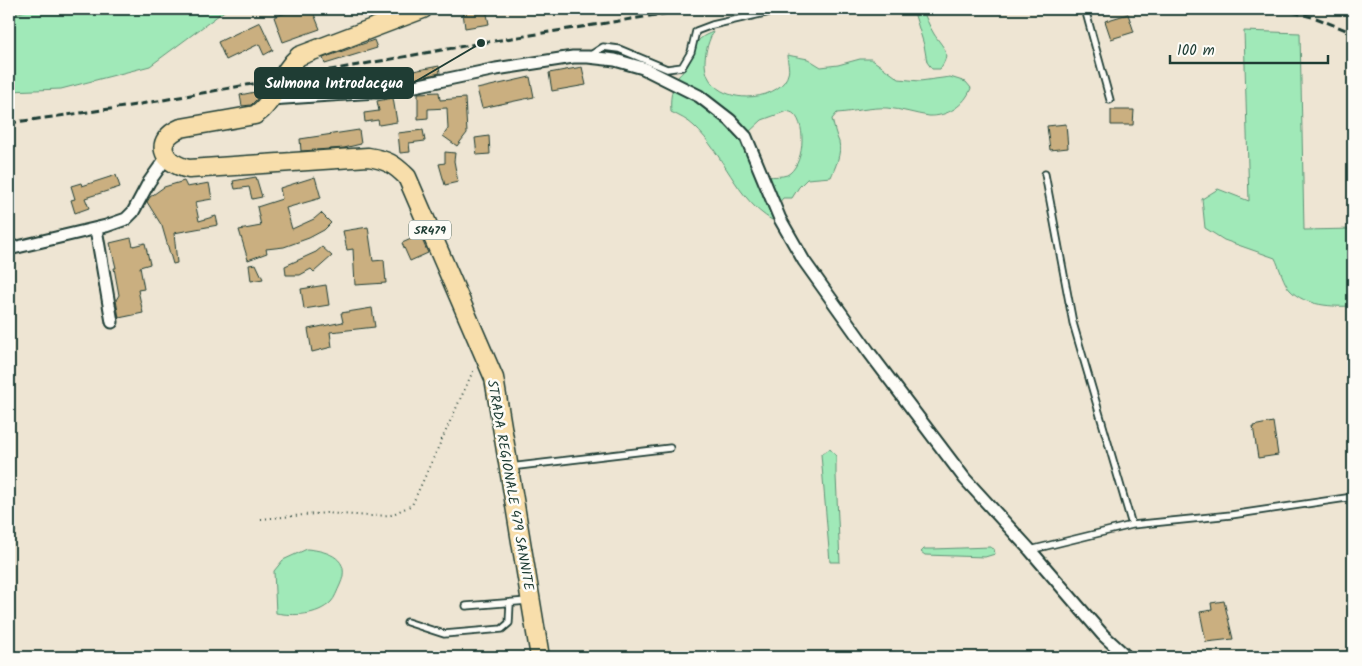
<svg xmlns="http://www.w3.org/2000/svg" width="1362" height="666" font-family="Kalam,sans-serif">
<rect width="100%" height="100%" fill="#eee5d3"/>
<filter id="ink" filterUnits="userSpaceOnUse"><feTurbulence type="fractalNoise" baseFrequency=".02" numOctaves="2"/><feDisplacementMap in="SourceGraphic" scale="10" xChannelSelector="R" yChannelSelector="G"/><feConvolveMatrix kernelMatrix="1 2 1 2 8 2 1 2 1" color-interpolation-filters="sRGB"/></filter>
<g filter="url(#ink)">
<path fill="#a0e9b8" stroke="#609376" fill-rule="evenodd" d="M 32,9 L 227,9 L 150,66 L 61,89 L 9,91 L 9,16 Z
M 913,9 L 922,9 C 926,17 929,26 934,34 C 943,48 952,52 940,69 L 932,69 L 927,62 L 924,45 Z
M 1244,31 L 1300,33 L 1304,230 L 1353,229 L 1353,306 C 1333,307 1305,306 1290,290 C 1284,284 1279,266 1275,258 L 1224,240 L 1205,228 L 1202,199 L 1218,189 L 1249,201 Z
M 713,32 C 676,109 779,110 788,74 C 790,69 787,60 787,55 L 808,59 L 821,67 L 838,65 L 860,59 L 871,59 L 899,79 L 920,81 L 950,77 L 966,82 L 971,88 C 965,105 947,117 929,116 C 915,114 901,109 887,108 C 871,107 853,112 837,113 L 832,119 C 834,127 836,135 839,142 C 842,153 835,168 831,177 L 807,179 L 799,187 L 792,198 L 783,198 L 778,204 L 772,220 C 736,199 724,154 694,126 C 688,120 679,116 671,112 C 670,99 671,89 678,77 C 681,73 686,70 688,65 C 698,47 691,40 713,32 ZM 787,111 C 789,112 792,112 794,114 C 807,126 804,166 787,175 C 782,177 773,176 768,177 L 748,133 L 762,120 Z
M 830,449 L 836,456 L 836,476 L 840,562 L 830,562 L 821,454 Z
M 990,547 L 994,549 L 995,554 L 985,557 L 925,555 L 921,552 L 924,549 L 933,549 Z
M 307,549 C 329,551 352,559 340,585 C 337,591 335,598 331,602 C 317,616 293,616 276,613 L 274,571 L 283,560 Z"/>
<path fill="#caaf80" stroke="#1f3d34" d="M 298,9 L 312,9 L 320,29 L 283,42 L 274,17 Z
M 486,9 L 489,24 L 465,28 L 463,12 Z
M 1128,14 L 1134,32 L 1111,39 L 1105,21 Z
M 260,22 L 273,50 L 264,55 L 259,44 L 226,60 L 218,42 Z
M 374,40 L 377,48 L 325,64 L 323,58 Z
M 439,66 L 440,73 L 409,80 L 408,72 Z
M 582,67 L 586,85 L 552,91 L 549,73 Z
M 530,77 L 534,97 L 482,108 L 477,89 Z
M 255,92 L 257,99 L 251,105 L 242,106 L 240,95 Z
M 439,92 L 440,100 L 465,98 L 467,133 L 457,146 L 443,136 L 448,129 L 447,108 L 428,109 L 428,118 L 418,119 L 418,93 Z
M 393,98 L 397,122 L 379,125 L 378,120 L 365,122 L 364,113 L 379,111 L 377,101 Z
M 1111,110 L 1134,110 L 1133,125 L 1111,125 Z
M 1066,124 L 1068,148 L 1050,150 L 1047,126 Z
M 359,130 L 361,144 L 344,148 L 301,151 L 300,139 Z
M 423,130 L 425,141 L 409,143 L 410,152 L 400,153 L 398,133 Z
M 489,136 L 490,154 L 477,155 L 475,138 Z
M 445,152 L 455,153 L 454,161 L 458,182 L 445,185 L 439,164 L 445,163 Z
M 116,175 L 120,187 L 85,198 L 89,208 L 75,213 L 71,200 L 75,199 L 71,186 L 81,183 L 82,186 Z
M 256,177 L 262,197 L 252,199 L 249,187 L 235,189 L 233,181 Z
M 315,177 L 321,198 L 286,208 L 292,229 L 314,219 L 321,213 L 331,223 L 324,230 L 309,238 L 284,247 L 266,249 L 267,253 L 248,260 L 239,230 L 261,226 L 257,207 L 282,199 L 280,188 Z
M 184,181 L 187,187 L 209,183 L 212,199 L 195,202 L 199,221 L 216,216 L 218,225 L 174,233 L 177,263 L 173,264 L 162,226 L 147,202 L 150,197 L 164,187 Z
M 368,227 L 373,261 L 384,260 L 386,283 L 355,285 L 353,249 L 347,250 L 343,231 Z
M 420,235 L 428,253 L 410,261 L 402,243 Z
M 131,238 L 133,246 L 145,243 L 150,264 L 140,267 L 144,289 L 138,290 L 143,313 L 119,318 L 116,300 L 119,295 L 114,268 L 116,268 L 110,243 Z
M 322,247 L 332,256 L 314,272 L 311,269 L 300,275 L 286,275 L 285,266 L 316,252 Z
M 256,264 L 263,279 L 251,281 L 249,265 Z
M 326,285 L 329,305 L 304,309 L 301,289 Z
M 372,308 L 375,327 L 330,332 L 332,347 L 312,352 L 308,329 L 343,322 L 341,313 Z
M 1273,422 L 1278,455 L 1258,458 L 1253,426 Z
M 1224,601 L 1233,639 L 1206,642 L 1200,612 L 1212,610 L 1211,603 Z"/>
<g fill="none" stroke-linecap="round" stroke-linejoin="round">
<g stroke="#1f3d34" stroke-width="9">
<path id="lane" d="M 1085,9 L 1110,100
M 589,56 L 603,47 L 619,49 L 667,69 L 682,67 L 691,52 L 696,31 L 712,25 L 783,9
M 1045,174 L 1073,323 L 1132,525
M 510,467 L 670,448
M 1030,550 L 1132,525 L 1231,515 L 1353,497
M 466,606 L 528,601
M 407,622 L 444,634 L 502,629 L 509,623 L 510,603"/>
</g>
<g stroke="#1f3d34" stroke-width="15">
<path id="street" d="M 270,99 L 391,91 L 496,69 L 573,57 L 588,57 L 615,60 L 643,68 L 699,96 L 730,120 L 746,137 L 780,219 L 804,261 L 869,352 L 965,479 L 1030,550 L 1103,635 L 1127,657
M 96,229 L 112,322
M 9,249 L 106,226 L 126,219 L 133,212 L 149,182 L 166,158"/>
</g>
<g stroke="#1f3d34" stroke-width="21">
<path id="primary" d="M 423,9 L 299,56 C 279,73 277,101 255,115 L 181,128 C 153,140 161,163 189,169 L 368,157 C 387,160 394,164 407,177 L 494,378 L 540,657"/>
</g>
<path stroke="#1f3d34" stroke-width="2" stroke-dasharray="1 4" stroke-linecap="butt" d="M 9,512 L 15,533
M 261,519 L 326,513 L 370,516 L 391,515 L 412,505 L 474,369"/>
<use href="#lane" stroke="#fdfcf7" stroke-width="5.5"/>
<use href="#street" stroke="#fdfcf7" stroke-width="11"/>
<use href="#primary" stroke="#f8deab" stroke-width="18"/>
<path stroke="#1f3d34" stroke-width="3" stroke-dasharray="8 4" stroke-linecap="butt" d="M 1281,9 L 1316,18 L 1353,33
M 9,123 L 124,107 L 481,43 L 694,9"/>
</g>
</g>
<g text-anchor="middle" stroke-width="5" stroke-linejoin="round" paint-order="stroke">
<rect fill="#fdfcf7" stroke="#62766e" stroke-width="1" x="409" y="220.5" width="42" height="19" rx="4"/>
<g font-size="12" font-weight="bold" fill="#1f3d34">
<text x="430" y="234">SR479</text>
</g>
<g font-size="14" fill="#1f3d34" stroke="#fdfcf7">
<text transform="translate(511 485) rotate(80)" y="5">STRADA REGIONALE 479 SANNITE</text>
</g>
</g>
<path fill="none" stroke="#1f3d34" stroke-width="2" d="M481 43L413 83"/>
<circle fill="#1f3d34" stroke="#fdfcf7" stroke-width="2" cx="481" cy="43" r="5"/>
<rect fill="#1f3d34" stroke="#1f3d34" stroke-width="2" x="255" y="68" width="158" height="30" rx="5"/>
<g font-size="15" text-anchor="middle" font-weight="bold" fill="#fff">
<text x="334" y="88">Sulmona Introdacqua</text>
</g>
<rect width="1362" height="666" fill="none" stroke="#fdfcf7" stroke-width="30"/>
<rect x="15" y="15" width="1332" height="636" fill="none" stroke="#1f3d34" stroke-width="2" filter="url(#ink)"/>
<path d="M1170 55v8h158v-8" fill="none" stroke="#1f3d34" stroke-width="2.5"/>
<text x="1177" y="55" font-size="15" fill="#1f3d34" stroke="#fdfcf7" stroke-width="4" paint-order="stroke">100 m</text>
</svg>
